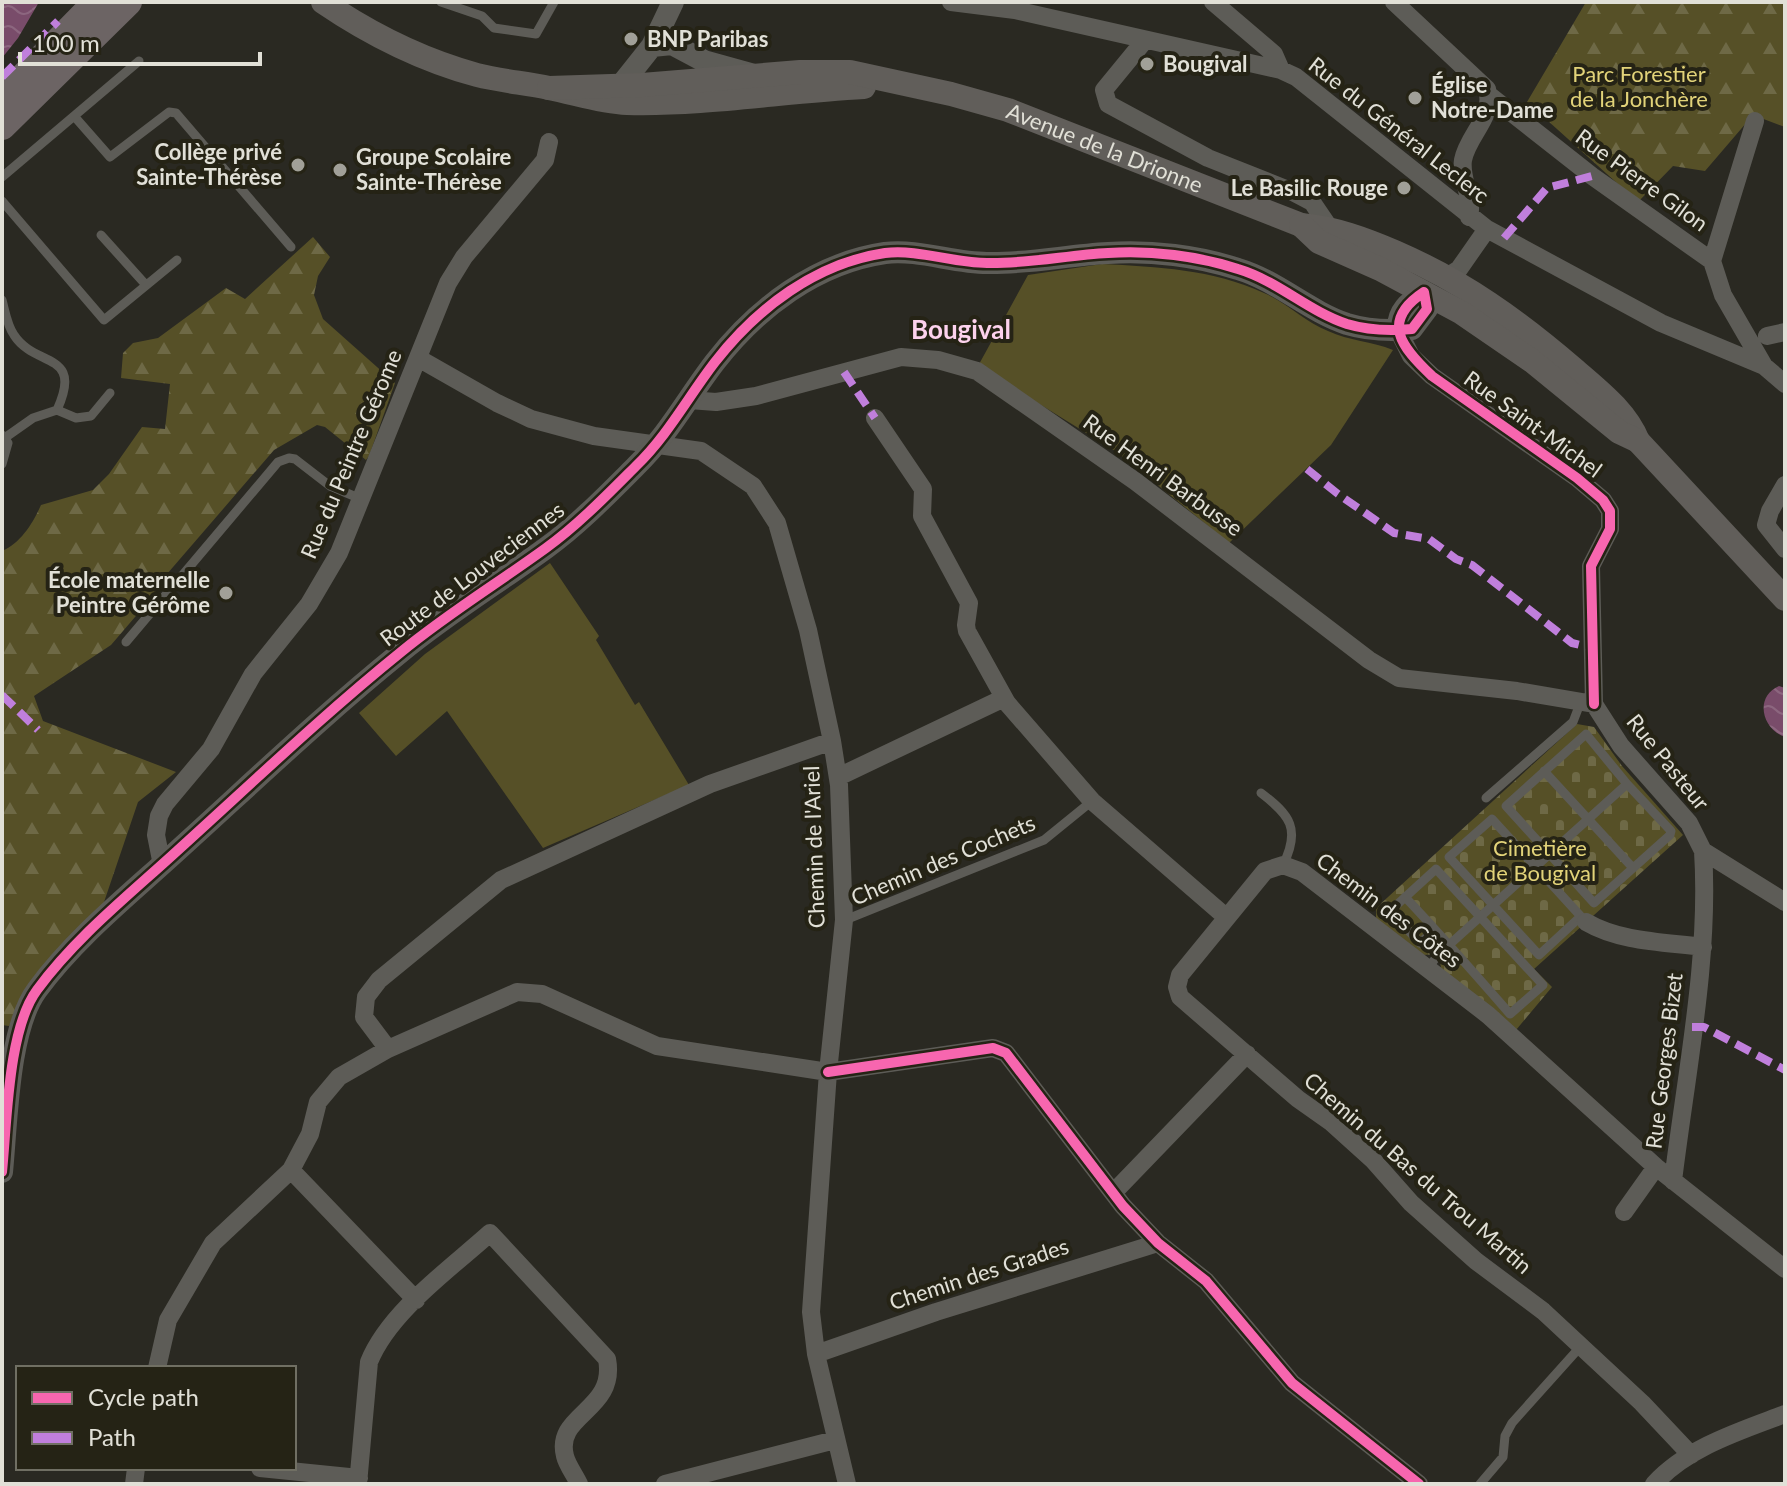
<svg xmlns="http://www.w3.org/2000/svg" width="1787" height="1486" font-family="Lato,sans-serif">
<defs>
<pattern id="forest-firs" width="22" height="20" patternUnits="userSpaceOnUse" patternTransform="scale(2)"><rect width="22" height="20" fill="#565027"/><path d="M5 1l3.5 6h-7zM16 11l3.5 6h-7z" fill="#6e6946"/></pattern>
<pattern id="cemetery-stones" width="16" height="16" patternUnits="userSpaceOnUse" patternTransform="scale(2)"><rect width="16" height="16" fill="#565027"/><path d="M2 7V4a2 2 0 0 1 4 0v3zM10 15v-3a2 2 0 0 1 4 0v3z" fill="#6e6946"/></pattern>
<pattern id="water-waves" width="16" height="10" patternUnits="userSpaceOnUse" patternTransform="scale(2)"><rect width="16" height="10" fill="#794c6a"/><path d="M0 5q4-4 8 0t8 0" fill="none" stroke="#8c667f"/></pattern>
</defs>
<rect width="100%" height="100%" fill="#2a2922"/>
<path fill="url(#forest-firs)" d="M 1586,2 L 1785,2 L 1785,127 L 1753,115 L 1705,171 L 1673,166 L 1638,202 L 1527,102 Z
M 313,237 L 330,257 L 318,276 L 314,295 L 323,319 L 395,383 L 369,456 L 366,460 L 325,427 L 317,425 L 274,450 L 167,574 L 165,582 L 111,645 L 34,696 L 43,721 L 176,772 L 138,802 L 103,905 L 28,989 L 9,1026 L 2,1025 L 2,551 C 21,543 33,523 41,505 L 93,490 L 109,474 L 142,427 L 165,429 L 170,384 L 121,378 L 123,353 L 133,343 L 158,338 L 226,288 L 245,299 Z"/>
<path fill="url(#cemetery-stones)" d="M 1577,724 L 1594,727 L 1622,766 L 1683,835 L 1534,969 L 1552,987 L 1516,1030 L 1441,968 L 1439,954 L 1423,955 L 1376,919 L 1376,908 Z"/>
<path fill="#565027" d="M 1102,264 C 1158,267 1212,269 1264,293 C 1287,303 1305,322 1328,331 C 1349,341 1372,341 1393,350 L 1331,445 L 1229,543 L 1117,452 L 978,366 L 1028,275 Z
M 550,563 L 599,636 L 596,640 L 635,705 L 639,702 L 689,785 L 543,848 L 447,711 L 396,756 L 359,713 L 425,654 Z"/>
<path fill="url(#water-waves)" d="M 2,2 L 39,2 L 18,38 L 2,58 Z
M 1779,686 L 1785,688 L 1785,737 C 1762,729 1754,697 1779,686 Z"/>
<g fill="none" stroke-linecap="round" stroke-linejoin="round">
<path stroke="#5d5c57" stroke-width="9" d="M 441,2 L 482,16 L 494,28 L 536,34 L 554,2
M 74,116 L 110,157 L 169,112 L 176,113 L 291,247
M 2,177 L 139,61
M 2,201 L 104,320 L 177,260
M 101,235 L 146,285
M 2,300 C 5,311 7,325 14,335 C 35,368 84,351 57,410
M 2,435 L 8,443 L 2,464
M 6,437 L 33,418 L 57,410 L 76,418 L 91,416 L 110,393
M 126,642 L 278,462 L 289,458 L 295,459 L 330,486 L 361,499
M 1586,734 L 1627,784 L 1671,831 L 1670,835 L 1594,903 L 1506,806 Z
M 1544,771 L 1633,868
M 1261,793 C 1290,815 1301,829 1283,865
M 1486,798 L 1573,722 L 1581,701
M 1405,897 C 1441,935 1476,975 1510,1014 L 1543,985 L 1436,869 L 1390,911 L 1420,943 L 1435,930
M 1579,918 L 1539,955 L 1449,857 L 1492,819 L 1586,922
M 845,920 L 1044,840 L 1092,801
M 1427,969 L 1439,954 L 1627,784
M 1480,1484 L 1503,1457 L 1505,1436 L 1512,1423 L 1581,1346"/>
<path stroke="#5d5c57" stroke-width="18" d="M 951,2 L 1015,10 L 1281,70 L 1296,77 L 1487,229 L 1661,323 L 1764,366 L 1785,384
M 1213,2 L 1274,54 L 1281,70
M 1394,2 L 1487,89 C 1495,117 1468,134 1463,160 C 1460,179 1474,199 1469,217
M 1145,40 L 1104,90 L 1108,104 L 1208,158 L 1291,191 L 1312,202 L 1329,227
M 1489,95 L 1592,176 L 1712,261 L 1723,295 L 1764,366
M 1712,261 L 1755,121
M 1448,276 L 1459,269 L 1487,229
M 1398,330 L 1411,356 L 1432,376 L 1577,478 L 1603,500 L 1610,511 L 1610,529 L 1591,566 L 1594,704
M 1767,336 L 1785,332
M 418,358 L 497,403 L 531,419 L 594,436 L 701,451 L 753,486 L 777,523 L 808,630 L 832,741 L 839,785 L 844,920 L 828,1072 L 811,1312 L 816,1354 L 847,1484
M 689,400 L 716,402 L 756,396 L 901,357 L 938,360 L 977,371 L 1135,481 L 1369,660 L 1399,678 L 1517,691 L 1594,704
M 875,418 L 923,489 L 922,516 L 969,603 L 966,625 L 967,631 L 1007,703 L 1092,801 L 1226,917
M 1785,485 L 1770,511 L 1766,525 L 1785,549
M 1594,704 L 1621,746 L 1689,823 L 1703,851 L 1785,902
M 838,777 L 1004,698
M 162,865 L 156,835 L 159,816 L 165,804 L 211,749 L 253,674 L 309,604 L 339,553 L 448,283 L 464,257 L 545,160 L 549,142
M 1586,922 C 1620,942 1664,942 1703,947
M 388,1049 L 364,1017 L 366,997 L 379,980 L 501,880 L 710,784 L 832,741
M 291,1170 L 416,1300
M 1673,1181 C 1686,1074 1710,958 1703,851
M 1113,1193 L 1247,1054
M 1624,1212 L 1656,1167
M 816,1354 L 936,1312 L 1158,1243
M 157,1368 L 168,1320 L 213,1243 L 291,1170 L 310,1134 L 318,1102 L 339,1077 L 388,1049 L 517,992 L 542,994 L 657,1046 L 828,1072 L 993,1048 L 1006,1053 L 1123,1206 L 1158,1243 L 1206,1281 L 1292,1383 L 1419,1484
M 1691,1455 L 1642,1403 L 1543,1311 L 1476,1261 L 1411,1203 L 1373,1160 L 1332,1123 L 1298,1099 L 1180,997 L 1177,987 L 1180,975 L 1265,871 L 1283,865 L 1302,872 L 1488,1015 L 1656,1167 L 1785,1269
M 260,1468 L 359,1478
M 134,1484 L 136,1468
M 358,1484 L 369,1362 C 389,1312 450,1269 490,1233 L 607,1359 C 617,1411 554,1414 565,1456 C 567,1465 575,1475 579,1484
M 665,1484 L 835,1440
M 1654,1484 C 1688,1447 1740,1431 1785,1414"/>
<path stroke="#5d5c57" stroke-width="22" d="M 652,46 L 672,44 L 704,61 L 751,74
M 621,85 L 652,46 L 673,2
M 2,1172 C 7,1122 8,1029 37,990 C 76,937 129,895 177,851 C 251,784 323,715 401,652 C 447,614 498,583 546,548 C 578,525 608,494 636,466 C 668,435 688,397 715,362 C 757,308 816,263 885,253 C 919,249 953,263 987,263 C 1028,264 1068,255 1108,253 C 1151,250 1198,256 1238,269 C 1278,281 1308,311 1347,324 C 1367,330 1391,331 1412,329 L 1427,309 L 1424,292 C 1409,302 1397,311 1398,330"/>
<g stroke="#615e5a" stroke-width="24">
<path d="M 323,2 C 370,34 422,60 477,75 C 501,81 525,83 549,88 C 575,93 600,102 627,103 C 706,105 785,91 864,87"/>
<path id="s1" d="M 549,88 L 642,85 L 800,72 L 850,72 L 951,94 L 1008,110 L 1301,225 C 1335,228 1364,239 1395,252 C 1464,282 1517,320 1574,369 C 1598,390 1626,411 1638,441"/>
<path d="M 1301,225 L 1319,242 L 1380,269 L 1462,313 L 1532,361 L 1619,432 L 1638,441 L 1785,599"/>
</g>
<path stroke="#6c6464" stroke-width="28" d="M 2,99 L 97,2
M 2,126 L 128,2"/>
<path stroke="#c07fdc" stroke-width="8" stroke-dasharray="16 8" stroke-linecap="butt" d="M 2,77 L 58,21
M 1504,238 L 1547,188 L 1592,176
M 844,372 L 875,418
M 1307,469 L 1338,494 L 1394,533 L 1429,539 L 1456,559 L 1472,565 L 1572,643 L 1593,648
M 2,695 L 38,730
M 1692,1027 L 1704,1027 L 1785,1070"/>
<g stroke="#252315" stroke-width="15">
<path id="cycleway" d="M 828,1072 L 993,1048 L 1006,1053 L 1123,1206 L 1158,1243 L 1206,1281 L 1292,1383 L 1419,1484
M 2,1172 C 7,1122 8,1029 37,990 C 76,937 129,895 177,851 C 251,784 323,715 401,652 C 447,614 498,583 546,548 C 578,525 608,494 636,466 C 668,435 688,397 715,362 C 757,308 816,263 885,253 C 919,249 953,263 987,263 C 1028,264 1068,255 1108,253 C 1151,250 1198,256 1238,269 C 1278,281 1308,311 1347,324 C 1367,330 1391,331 1412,329 L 1427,309 L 1424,292 C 1380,321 1401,347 1432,376 L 1577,478 L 1603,500 L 1610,511 L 1610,529 L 1591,566 L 1594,704"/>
</g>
<use href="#cycleway" stroke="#f766af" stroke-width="10"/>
</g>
<g fill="#a1a098" stroke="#252315" stroke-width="3">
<circle cx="631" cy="39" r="8"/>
<circle cx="1147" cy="64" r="8"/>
<circle cx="1415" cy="98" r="8"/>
<circle cx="298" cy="165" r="8"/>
<circle cx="340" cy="170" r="8"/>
<circle cx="1404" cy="188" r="8"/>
<circle cx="226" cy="593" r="8"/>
</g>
<g text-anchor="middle" stroke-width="8" stroke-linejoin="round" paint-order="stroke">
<g font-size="22" font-weight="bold" fill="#e1e0d7" stroke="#252315" text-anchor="start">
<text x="647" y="47">BNP Paribas</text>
<text x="1163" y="72">Bougival</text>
<text x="1431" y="93">Église<tspan x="1431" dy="25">Notre-Dame</tspan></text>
<text x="282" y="160" text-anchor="end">Collège privé<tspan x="282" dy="25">Sainte-Thérèse</tspan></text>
<text x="356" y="165">Groupe Scolaire<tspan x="356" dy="25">Sainte-Thérèse</tspan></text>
<text x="1388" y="196" text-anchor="end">Le Basilic Rouge</text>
<text x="210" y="588" text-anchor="end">École maternelle<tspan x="210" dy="25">Peintre Gérôme</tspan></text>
</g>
<g font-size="22" fill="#e2d379" stroke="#252315">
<text x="1639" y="82">Parc Forestier<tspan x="1639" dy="25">de la Jonchère</tspan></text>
<text x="1540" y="856">Cimetière<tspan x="1540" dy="25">de Bougival</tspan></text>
</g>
<g font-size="22" fill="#e1e0d7" stroke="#252315">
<text transform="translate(1399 130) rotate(38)" y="8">Rue du Général Leclerc</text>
<text dy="8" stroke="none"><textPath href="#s1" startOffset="568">Avenue de la Drionne</textPath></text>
<text transform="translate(1642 180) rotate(36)" y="8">Rue Pierre Gilon</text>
<text transform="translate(1533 424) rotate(36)" y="8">Rue Saint-Michel</text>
<text transform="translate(351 454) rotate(-67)" y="8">Rue du Peintre Gérome</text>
<text transform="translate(1163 475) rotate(36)" y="8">Rue Henri Barbusse</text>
<text transform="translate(472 574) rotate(-37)" y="8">Route de Louveciennes</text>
<text transform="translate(1668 762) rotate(51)" y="8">Rue Pasteur</text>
<text transform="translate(814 847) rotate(-92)" y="8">Chemin de l'Ariel</text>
<text transform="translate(943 860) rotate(-23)" y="8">Chemin des Cochets</text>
<text transform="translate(1389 910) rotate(37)" y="8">Chemin des Côtes</text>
<text transform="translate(1664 1061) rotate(-83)" y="8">Rue Georges Bizet</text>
<text transform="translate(1418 1173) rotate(41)" y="8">Chemin du Bas du Trou Martin</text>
<text transform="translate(979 1274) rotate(-18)" y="8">Chemin des Grades</text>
</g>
<g font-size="26" font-weight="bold" fill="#fdd2ed" stroke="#252315">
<text x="961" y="339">Bougival</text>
</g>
</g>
<rect width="1787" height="1486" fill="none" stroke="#e1e0d7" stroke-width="8"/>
<rect x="16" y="1366" width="280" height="104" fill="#252315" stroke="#706f63" stroke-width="2"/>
<rect x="32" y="1392" width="40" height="12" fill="#f766af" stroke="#706f63" stroke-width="2"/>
<text x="88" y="1406" font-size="24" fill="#e1e0d7">Cycle path</text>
<rect x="32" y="1432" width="40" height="12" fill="#c07fdc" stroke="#706f63" stroke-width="2"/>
<text x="88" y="1446" font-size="24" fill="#e1e0d7">Path</text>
<path d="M20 52v12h240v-12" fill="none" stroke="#e1e0d7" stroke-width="4"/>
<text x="32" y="52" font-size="24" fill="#e1e0d7" stroke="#252315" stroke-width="6" paint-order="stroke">100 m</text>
</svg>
